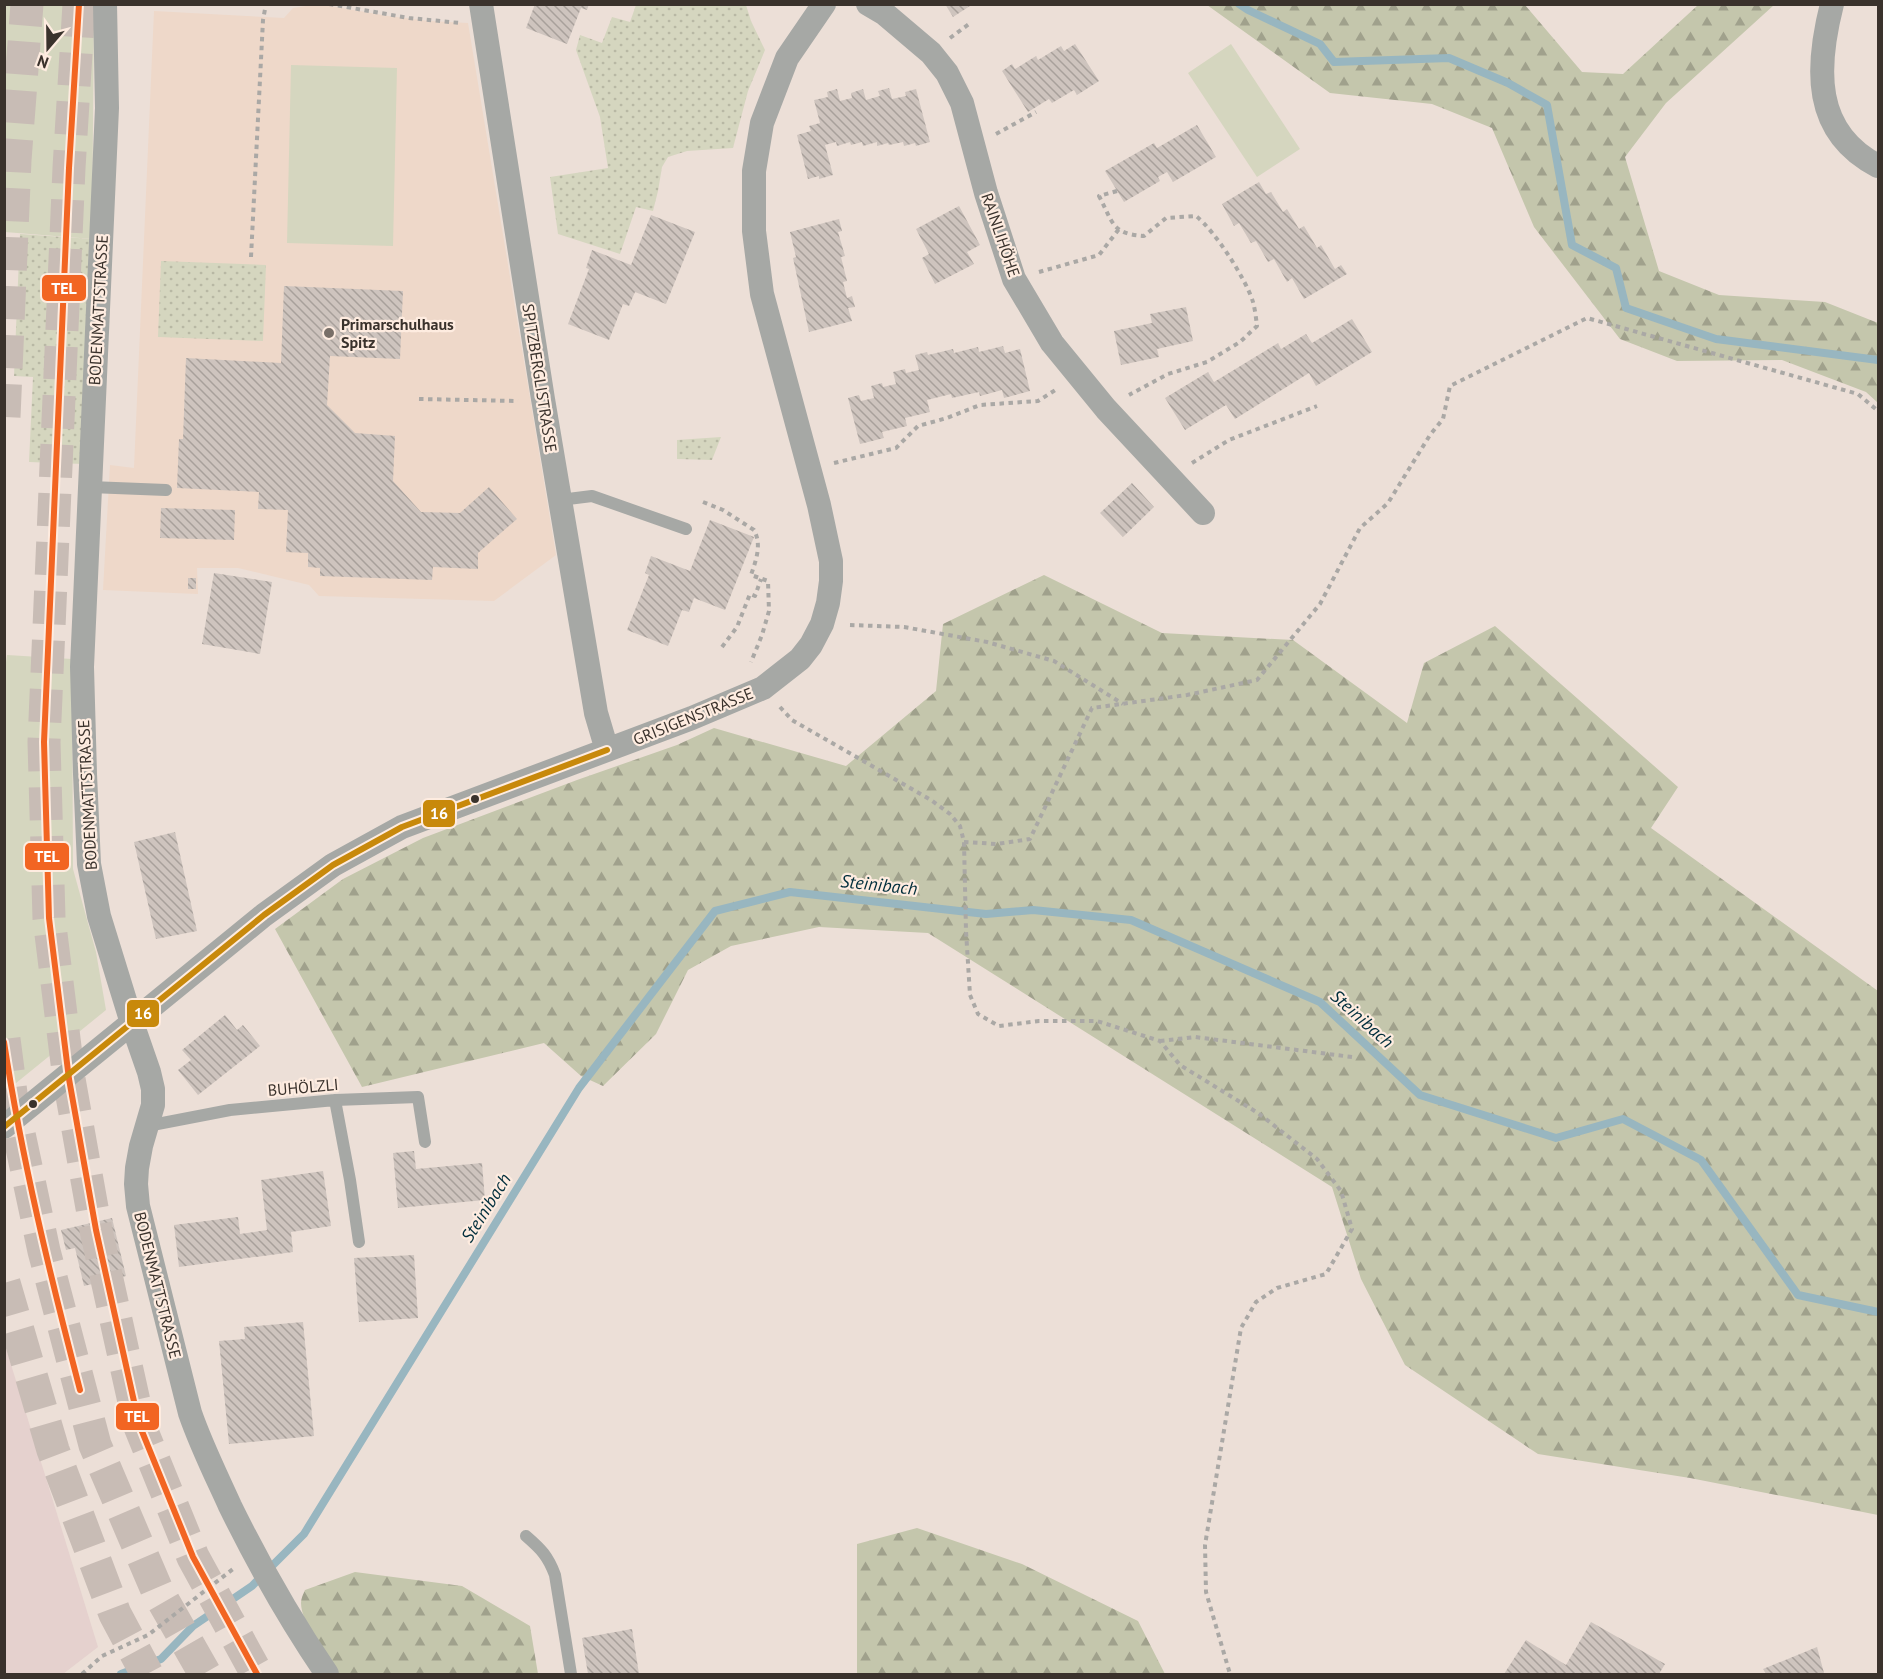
<svg xmlns="http://www.w3.org/2000/svg" width="1883" height="1679" font-family="'PT Sans',sans-serif">
<defs>
<pattern id="grass-dots" width="8" height="8" patternUnits="userSpaceOnUse" patternTransform="scale(1.5)"><rect width="8" height="8" fill="#d5d6bf"/><path d="M2 2h.1M6 6h.1" fill="none" stroke="#b8b8a4" stroke-width="1.8" stroke-linecap="round"/></pattern>
<pattern id="forest-firs" width="22" height="20" patternUnits="userSpaceOnUse" patternTransform="scale(1.5)"><rect width="22" height="20" fill="#c4c6ac"/><path d="M5 1l3.5 6h-7zM16 11l3.5 6h-7z" fill="#a0a18c"/></pattern>
<pattern id="building-back-hatch" width="6" height="6" patternUnits="userSpaceOnUse" patternTransform="scale(1.5)"><rect width="6" height="6" fill="#cec4be"/><path d="M-1 5l2 2M0 0l6 6M5-1l2 2" fill="none" stroke="#a8a09b"/></pattern>
</defs>
<rect width="100%" height="100%" fill="#ecdfd7"/>
<path fill="#e5d1ce" d="M 5,1345 L 98,1647 L 63,1674 L 5,1674 Z"/>
<path fill="#eed8c9" d="M 319,4 L 388,16 L 429,21 L 468,23 L 556,555 L 494,601 L 319,596 L 309,585 L 238,568 L 197,568 L 198,594 L 103,590 L 110,465 L 134,468 L 154,11 L 284,18 L 293,8 Z"/>
<path fill="url(#grass-dots)" d="M 636,5 L 746,5 L 751,21 L 765,50 L 748,91 L 733,148 L 687,151 L 668,157 L 662,167 L 658,191 L 653,211 L 636,207 L 620,254 L 558,234 L 550,177 L 608,168 L 600,117 L 576,50 L 580,35 L 602,43 L 612,17 L 630,22 Z
M 20,234 L 92,239 L 83,464 L 29,462 L 33,377 L 14,376 Z
M 161,261 L 266,265 L 263,341 L 158,337 Z
M 721,437 L 712,460 L 677,459 L 677,440 Z"/>
<path fill="url(#forest-firs)" d="M 1207,5 L 1525,5 L 1582,72 L 1623,74 L 1698,5 L 1774,5 L 1666,103 L 1625,157 L 1659,271 L 1719,295 L 1825,302 L 1878,323 L 1878,403 L 1866,392 L 1782,360 L 1677,361 L 1620,339 L 1534,227 L 1492,128 L 1432,104 L 1330,93 Z
M 1044,575 L 1162,633 L 1293,640 L 1407,723 L 1424,663 L 1495,626 L 1678,787 L 1651,828 L 1878,991 L 1878,1515 L 1690,1478 L 1538,1454 L 1405,1365 L 1361,1279 L 1332,1187 L 928,933 L 819,927 L 731,946 L 688,970 L 656,1034 L 603,1086 L 581,1076 L 544,1043 L 362,1087 L 275,929 L 343,879 L 423,838 L 577,780 L 677,745 L 714,728 L 846,766 L 936,691 L 943,624 Z
M 917,1528 L 1022,1564 L 1138,1621 L 1165,1674 L 857,1674 L 857,1544 Z
M 355,1572 L 462,1586 L 530,1626 L 538,1674 L 338,1674 C 326,1659 301,1622 301,1603 C 301,1599 303,1594 305,1590 Z"/>
<path fill="#d5d6bf" d="M 4,5 L 94,5 L 92,239 L 5,232 Z
M 1231,44 L 1300,149 L 1257,177 L 1188,73 Z
M 291,65 L 397,68 L 393,246 L 287,243 Z
M 7,655 L 72,659 L 73,869 L 96,952 L 106,1010 L 5,1092 L 4,677 Z"/>
<g fill="none" stroke-linecap="round" stroke-linejoin="round">
<path stroke="#98b6c0" stroke-width="8" d="M 1239,4 L 1248,10 L 1320,44 L 1334,62 L 1449,58 L 1508,83 L 1547,105 L 1572,245 L 1616,268 L 1626,308 L 1716,339 L 1878,360
M 121,1674 L 161,1659 L 193,1626 L 252,1586 L 304,1534 L 579,1088 L 715,911 L 790,892 L 986,914 L 1033,910 L 1131,920 L 1320,1002 L 1420,1095 L 1556,1138 L 1623,1119 L 1701,1160 L 1798,1295 L 1878,1312"/>
</g>
<path fill="url(#building-back-hatch)" d="M 535,4 L 589,4 L 587,10 L 581,8 L 567,44 L 526,28 Z
M 945,4 L 973,4 L 953,17 Z
M 1075,44 L 1099,81 L 1077,95 L 1074,90 L 1052,103 L 1049,99 L 1028,112 L 1002,71 L 1012,64 L 1015,69 L 1036,56 L 1038,60 L 1061,46 L 1064,51 Z
M 889,88 L 892,99 L 906,96 L 905,92 L 916,89 L 930,142 L 916,146 L 915,143 L 904,146 L 903,142 L 889,145 L 888,143 L 877,146 L 877,142 L 863,146 L 862,142 L 851,145 L 850,142 L 837,146 L 836,142 L 825,145 L 833,175 L 819,179 L 819,176 L 808,179 L 797,135 L 811,131 L 809,126 L 820,123 L 814,100 L 828,97 L 827,92 L 837,89 L 840,101 L 852,98 L 851,93 L 863,89 L 866,100 L 880,96 L 878,91 Z
M 1197,125 L 1216,157 L 1173,182 L 1167,172 L 1158,177 L 1160,181 L 1124,202 L 1105,171 L 1154,143 L 1157,148 Z
M 1259,182 L 1266,194 L 1271,192 L 1283,212 L 1287,209 L 1299,229 L 1304,226 L 1317,248 L 1321,245 L 1335,269 L 1341,265 L 1347,274 L 1304,299 L 1292,278 L 1287,282 L 1274,259 L 1268,262 L 1256,241 L 1251,243 L 1239,223 L 1234,226 L 1222,204 Z
M 959,206 L 980,245 L 967,252 L 974,264 L 935,284 L 922,258 L 929,254 L 916,229 Z
M 651,215 L 695,232 L 666,304 L 635,292 L 629,306 L 623,304 L 609,340 L 568,324 L 589,269 L 586,268 L 592,250 L 631,265 Z
M 839,219 L 842,231 L 838,232 L 845,256 L 841,257 L 847,281 L 843,282 L 847,298 L 852,296 L 855,307 L 848,308 L 852,321 L 809,332 L 793,258 L 796,257 L 790,232 Z
M 284,286 L 403,291 L 400,359 L 330,356 L 327,405 L 355,433 L 395,436 L 393,481 L 421,512 L 460,513 L 489,487 L 517,519 L 478,553 L 478,569 L 433,567 L 432,580 L 320,576 L 320,568 L 308,567 L 308,553 L 286,552 L 288,510 L 258,509 L 259,492 L 177,488 L 179,439 L 183,439 L 186,358 L 281,363 Z
M 1186,307 L 1193,341 L 1157,349 L 1159,357 L 1121,365 L 1114,331 L 1152,323 L 1150,314 Z
M 1352,319 L 1372,352 L 1316,386 L 1309,373 L 1235,419 L 1226,405 L 1185,430 L 1165,398 L 1208,372 L 1214,382 L 1278,343 L 1281,349 L 1306,334 L 1312,343 Z
M 1003,346 L 1005,353 L 1020,349 L 1030,391 L 1004,398 L 1002,390 L 980,396 L 979,392 L 952,398 L 951,394 L 927,400 L 930,412 L 905,418 L 907,426 L 882,432 L 884,438 L 860,444 L 848,398 L 859,395 L 861,401 L 874,398 L 871,386 L 882,383 L 883,387 L 896,384 L 893,372 L 905,369 L 906,373 L 919,370 L 915,355 L 927,352 L 928,355 L 953,349 L 954,353 L 978,347 L 979,352 Z
M 1132,483 L 1154,507 L 1123,537 L 1100,513 Z
M 161,508 L 235,510 L 234,540 L 160,538 Z
M 710,520 L 754,537 L 725,610 L 694,598 L 689,612 L 682,610 L 668,646 L 627,630 L 649,575 L 645,573 L 651,556 L 690,571 Z
M 214,573 L 272,582 L 260,654 L 202,644 Z
M 188,578 L 196,578 L 196,589 L 188,589 Z
M 175,832 L 197,931 L 156,939 L 134,842 Z
M 225,1015 L 237,1030 L 243,1025 L 260,1046 L 198,1095 L 178,1070 L 191,1060 L 182,1050 Z
M 414,1151 L 416,1169 L 482,1163 L 485,1200 L 398,1208 L 393,1153 Z
M 323,1171 L 331,1226 L 291,1232 L 293,1252 L 179,1267 L 174,1225 L 238,1217 L 240,1234 L 267,1230 L 261,1180 Z
M 112,1218 L 126,1276 L 84,1286 L 75,1248 L 66,1250 L 61,1230 Z
M 414,1255 L 418,1318 L 359,1322 L 354,1258 Z
M 303,1322 L 314,1436 L 229,1444 L 219,1341 L 245,1339 L 244,1327 Z
M 1591,1622 L 1665,1664 L 1659,1674 L 1504,1674 L 1526,1640 L 1566,1665 Z
M 632,1629 L 639,1674 L 588,1674 L 582,1638 Z
M 1817,1647 L 1824,1673 L 1821,1674 L 1766,1674 L 1763,1669 Z"/>
<g fill="none" stroke-linecap="round" stroke-linejoin="round">
<path stroke="#c8bcb5" stroke-width="33" stroke-dasharray="33 16" stroke-linecap="butt" d="M 4,1283 L 53,1450 L 115,1614 L 147,1674"/>
<path stroke="#c8bcb5" stroke-width="33" stroke-dasharray="33 16" stroke-linecap="butt" d="M 79,4 L 69,168 L 44,742 L 49,918 L 69,1079 L 96,1230 L 139,1424 L 193,1557 L 257,1674
M 4,417 L 15,160 L 27,4
M 4,1039 L 12,1101 L 44,1251 L 95,1445 L 157,1590 L 205,1674"/>
<path stroke="#aaa8a5" stroke-width="4" stroke-dasharray="4.5 4.5" stroke-linecap="butt" d="M 329,4 L 409,18 L 460,23
M 950,38 L 969,24
M 996,134 L 1036,112
M 1117,191 L 1099,196 C 1113,222 1111,234 1144,236 L 1166,218 L 1196,216 C 1215,231 1246,279 1253,302 C 1255,309 1256,318 1257,326 L 1240,342 L 1207,362 L 1168,374 L 1129,395
M 251,257 L 263,20 L 266,4
M 1039,272 L 1099,255 L 1119,229
M 419,399 L 518,401
M 834,463 L 896,448 L 918,426 L 947,418 L 980,405 L 1038,401 L 1057,389
M 1192,463 L 1229,440 L 1317,406
M 703,502 L 723,510 L 754,530 C 762,545 756,560 751,575 L 768,581 L 769,611 L 762,635 L 751,662
M 850,625 L 904,627 L 987,642 L 1054,661 L 1123,704
M 722,647 L 737,627 L 750,594 L 755,596 L 761,579
M 780,707 L 792,720 L 931,800 L 950,814 L 960,826 L 964,842 L 966,931 L 970,995 L 978,1014 L 999,1026 L 1039,1021 L 1097,1021 L 1160,1041 L 1180,1065 L 1258,1113 L 1317,1159 L 1341,1191 L 1352,1229 L 1326,1274 L 1277,1288 L 1256,1302 L 1241,1328 L 1205,1545 L 1206,1592 L 1230,1674
M 964,842 L 997,844 L 1030,839 L 1092,708 L 1187,695 L 1257,680 L 1320,604 L 1360,528 L 1388,503 L 1430,435 L 1443,419 L 1450,386 L 1587,318 L 1858,394 L 1878,411
M 1160,1041 L 1195,1037 L 1352,1057
M 82,1674 L 102,1656 L 148,1635 L 233,1569"/>
<path stroke="#a6a8a5" stroke-width="12" d="M 90,487 L 166,490
M 560,500 L 592,496 L 686,529
M 335,1100 L 350,1180 L 359,1242
M 147,1126 L 230,1110 L 335,1100 L 418,1097 L 425,1142
M 526,1536 C 541,1549 548,1556 555,1575 L 571,1674"/>
<path stroke="#a6a8a5" stroke-width="24" d="M 105,4 L 107,108 L 82,667 L 85,774 L 89,864 L 99,916 L 132,1023 L 149,1072 L 153,1089 L 153,1105 L 141,1146 L 137,1168 L 136,1184 L 138,1206 L 190,1413 C 201,1445 216,1475 230,1506 C 259,1565 290,1620 327,1674
M 481,4 L 543,399 L 596,713 L 607,750
M 868,4 L 885,14 L 931,53 L 947,73 L 962,103 L 986,193 L 1014,279 L 1052,343 L 1106,409 L 1203,513
M 1832,4 C 1816,67 1812,132 1878,166
M 4,1127 L 264,915 L 333,865 L 402,827 L 692,718 L 763,688 L 800,659 L 811,645 L 822,624 L 828,603 L 831,581 L 831,561 L 819,505 L 762,294 L 754,231 L 754,171 L 762,123 L 787,58 L 824,4"/>
<g stroke="#feece0" stroke-width="10">
<path id="bus-1" d="M 79,4 L 69,168 L 44,742 L 49,918 L 69,1079 L 96,1230 L 139,1424 L 193,1557 L 257,1674
M 4,1042 C 22,1160 50,1275 80,1390"/>
</g>
<g stroke="#feece0" stroke-width="10">
<path id="bus-2" d="M 4,1127 L 264,915 L 333,865 L 402,827 L 607,750"/>
</g>
<use href="#bus-1" stroke="#f26522" stroke-width="6"/>
<use href="#bus-2" stroke="#c8890b" stroke-width="6"/>
</g>
<circle fill="#786f68" stroke="#feece0" stroke-width="2" cx="329" cy="333" r="6"/>
<g fill="#3a322c" stroke="#feece0" stroke-width="2">
<circle cx="475" cy="799" r="5"/>
<circle cx="33" cy="1104" r="5"/>
</g>
<g text-anchor="middle" stroke-width="4.5" stroke-linejoin="round" paint-order="stroke">
<g font-size="16" fill="#3a322c" stroke="#feece0">
<text transform="translate(1001 235) rotate(71)" y="6">RAINLIHÖHE</text>
<text transform="translate(98 310) rotate(-87)" y="6">BODENMATTSTRASSE</text>
<text transform="translate(540 378) rotate(81)" y="6">SPITZBERGLISTRASSE</text>
<text transform="translate(693 716) rotate(-22)" y="6">GRISIGENSTRASSE</text>
<text transform="translate(87 795) rotate(-93)" y="6">BODENMATTSTRASSE</text>
<text transform="translate(303 1087) rotate(-5)" y="6">BUHÖLZLI</text>
<text transform="translate(158 1285) rotate(76)" y="6">BODENMATTSTRASSE</text>
</g>
<g font-size="16" font-weight="bold" fill="#3a322c" stroke="#feece0" text-anchor="start">
<text x="341" y="330">Primarschulhaus<tspan x="341" dy="18">Spitz</tspan></text>
</g>
<g font-size="18" font-style="italic" fill="#002e3c" stroke="#feece0">
<text transform="translate(879 885) rotate(6)" y="6">Steinibach</text>
<text transform="translate(1362 1019) rotate(42)" y="6">Steinibach</text>
<text transform="translate(486 1208) rotate(-58)" y="6">Steinibach</text>
</g>
</g>
<g stroke="#feece0" stroke-width="2">
<rect x="41" y="274" width="46" height="28" rx="6" fill="#f26522"/>
<rect x="422" y="799" width="34" height="29" rx="6" fill="#c8890b"/>
<rect x="24" y="842" width="46" height="29" rx="6" fill="#f26522"/>
<rect x="126" y="999" width="34" height="29" rx="6" fill="#c8890b"/>
<rect x="115" y="1402" width="45" height="29" rx="6" fill="#f26522"/>
</g>
<g font-size="16" text-anchor="middle" font-weight="bold" fill="#fff">
<text x="64" y="294">TEL</text>
<text x="439" y="819">16</text>
<text x="47" y="862">TEL</text>
<text x="143" y="1019">16</text>
<text x="137" y="1422">TEL</text>
</g>
<rect width="1883" height="1679" fill="none" stroke="#3a322c" stroke-width="12"/>
<g transform="translate(48 48) rotate(200)" stroke="#feece0" stroke-width="4.5" paint-order="stroke">
<path d="M0-4.5L10 22L0 15L-10 22Z" fill="#3a322c"/>
<text y="-9" font-size="16" font-weight="bold" text-anchor="middle" fill="#3a322c">N</text>
</g>
</svg>
